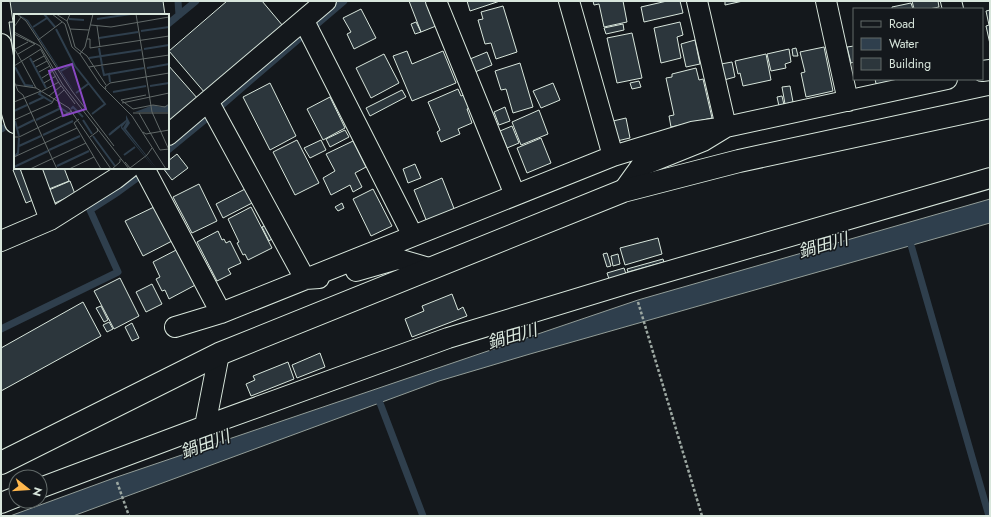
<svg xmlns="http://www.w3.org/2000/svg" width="991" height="517" font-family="Jost,'Noto Sans JP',sans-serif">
<rect width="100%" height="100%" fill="#14181c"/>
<path fill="#2f3f4d" stroke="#939e99" d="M 990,199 L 990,223 L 530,354 L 439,381 L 73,516 L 10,516 L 114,478 L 638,300 Z"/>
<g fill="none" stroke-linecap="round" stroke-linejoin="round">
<path stroke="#2f3f4d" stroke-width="7" d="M 178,1 L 179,15
M 168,24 L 196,1
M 317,24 L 344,1
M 222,105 L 301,37
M 1,129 L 3,128
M 168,150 L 207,118
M 911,245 L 989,516
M 1,329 L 118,272 L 90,210 L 118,192 L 140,176
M 380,403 L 423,516"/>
</g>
<path fill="#2c363c" stroke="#d8e6dc" d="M 10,1 L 163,1 L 165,15 L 15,15 L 15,67 L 9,22 L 13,22 Z
M 227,1 L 262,1 L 283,26 L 205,93 L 169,51 Z
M 409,1 L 426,1 L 436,26 L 421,32 Z
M 467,1 L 500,1 L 470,11 Z
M 593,1 L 623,1 L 627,22 L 604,27 L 599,4 L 594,5 Z
M 667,1 L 680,1 L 683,13 L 644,22 L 641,7 Z
M 725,1 L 743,1 L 725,5 Z
M 912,1 L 938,1 L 939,7 L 929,9 L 914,9 Z
M 911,3 L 913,9 L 892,9 L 892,7 Z
M 503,6 L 517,52 L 496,59 L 491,43 L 485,44 L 478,20 L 483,19 L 481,12 Z
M 361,9 L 376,38 L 354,49 L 347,34 L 351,32 L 343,18 Z
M 990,10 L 990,44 L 986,26 L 989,25 L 986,11 Z
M 416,22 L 421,32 L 415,34 L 411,24 Z
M 680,22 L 683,35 L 677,37 L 681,58 L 661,63 L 654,28 Z
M 623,24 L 624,30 L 606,34 L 604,28 Z
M 632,33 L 642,78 L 617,83 L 607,38 Z
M 695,40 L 700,64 L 686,67 L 681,44 Z
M 854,46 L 854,62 L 851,63 L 847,47 Z
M 824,47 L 833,91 L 806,97 L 801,73 L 805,72 L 800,52 Z
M 796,48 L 798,56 L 793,56 L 792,49 Z
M 789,49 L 791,62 L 785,64 L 786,68 L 771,71 L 767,54 Z
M 407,51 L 412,64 L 443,51 L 456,83 L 412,101 L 393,56 Z
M 487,52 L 492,65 L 475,72 L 470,59 Z
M 384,54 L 399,83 L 371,98 L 356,68 Z
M 766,54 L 771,80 L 743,86 L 740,73 L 738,74 L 735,61 Z
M 732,62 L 735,77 L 724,80 L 721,64 Z
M 520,63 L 533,107 L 513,113 L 506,89 L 501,90 L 495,71 Z
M 168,65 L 198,99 L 168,126 Z
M 696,68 L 699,80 L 703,79 L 712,118 L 671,127 L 669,116 L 674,115 L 666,78 L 672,77 L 672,74 Z
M 875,79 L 899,79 L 900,82 L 877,88 Z
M 639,81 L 641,87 L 632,89 L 630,83 Z
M 270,83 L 296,136 L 270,150 L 243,97 Z
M 553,83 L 560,100 L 541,108 L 533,91 Z
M 790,86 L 793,102 L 785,104 L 782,87 Z
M 458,89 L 461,96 L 464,95 L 469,108 L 467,109 L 472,123 L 458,129 L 460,134 L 441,142 L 437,132 L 440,130 L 428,102 Z
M 402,90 L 406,97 L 370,116 L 366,108 Z
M 782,96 L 784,105 L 779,106 L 777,97 Z
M 330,97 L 345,128 L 323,140 L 307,109 Z
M 505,107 L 510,121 L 499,125 L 494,112 Z
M 539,110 L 548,134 L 521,145 L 512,122 Z
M 626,118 L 630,138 L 617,141 L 613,121 Z
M 512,126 L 519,143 L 507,148 L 500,131 Z
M 345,130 L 349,137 L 330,147 L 326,139 Z
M 541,138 L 551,163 L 527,173 L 517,148 Z
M 297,140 L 319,183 L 295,195 L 273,152 Z
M 321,140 L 326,150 L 310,158 L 304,148 Z
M 353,141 L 366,167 L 355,173 L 362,187 L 353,192 L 350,185 L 331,195 L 323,178 L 335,171 L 326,154 Z
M 177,154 L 188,168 L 172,180 L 163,168 L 168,168 L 168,161 Z
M 415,164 L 421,178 L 408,183 L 403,169 Z
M 17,168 L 20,168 L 33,200 L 26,203 L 13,170 Z
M 40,168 L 64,168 L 69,181 L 49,189 Z
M 442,178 L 455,211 L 427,222 L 414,190 Z
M 70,181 L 75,194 L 55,203 L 49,190 Z
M 199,184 L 217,221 L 192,233 L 173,197 Z
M 247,188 L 254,202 L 223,218 L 216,204 Z
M 373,189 L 392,226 L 371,236 L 353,199 Z
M 342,203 L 344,208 L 338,211 L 335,207 Z
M 154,207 L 172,241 L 143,256 L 125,221 Z
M 251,207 L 272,248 L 248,260 L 245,254 L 243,255 L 237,243 L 239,242 L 228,219 Z
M 266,225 L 273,238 L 269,241 L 262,227 Z
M 218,231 L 222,240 L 224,239 L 226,243 L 230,241 L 241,263 L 228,269 L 231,274 L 217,281 L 197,242 Z
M 658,238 L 662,254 L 625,265 L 620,248 Z
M 182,247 L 201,282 L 169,299 L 165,290 L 162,291 L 156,279 L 160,277 L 153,262 Z
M 607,253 L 611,266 L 607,267 L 603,254 Z
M 618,254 L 620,264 L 613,266 L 611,256 Z
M 663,259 L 664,262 L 628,272 L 627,269 Z
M 624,268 L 626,274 L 609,279 L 607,273 Z
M 120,278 L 139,316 L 114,329 L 94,291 Z
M 152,284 L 162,304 L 146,312 L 136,292 Z
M 452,294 L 458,310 L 463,307 L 467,316 L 412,337 L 405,319 L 424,311 L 422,306 Z
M 83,302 L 101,336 L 1,391 L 1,348 Z
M 101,306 L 108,320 L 104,322 L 96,308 Z
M 109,322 L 113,329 L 107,332 L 103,325 Z
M 132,323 L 139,338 L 132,341 L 125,327 Z
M 320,353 L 325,367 L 297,378 L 292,365 Z
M 288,362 L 294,379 L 251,396 L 246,384 L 255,380 L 253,376 Z"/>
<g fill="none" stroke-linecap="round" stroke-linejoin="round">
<g stroke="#d8e6dc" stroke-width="22">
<path id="street" d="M 436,1 L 515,195
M 569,1 L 613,156
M 826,1 L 848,101
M 951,1 L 953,9
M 304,21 L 413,236
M 1,44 L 12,113 L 15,123
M 982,71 L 990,70
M 208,101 L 305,279 L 319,278
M 168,135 L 326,1
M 31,168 L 50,220
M 144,168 L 221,313
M 623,191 L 641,166 L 703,141 L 726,127 L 697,1
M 1,241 L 50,220 L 115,179 L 129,168
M 356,271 L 398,259 L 429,268
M 175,327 L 221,313 L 613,156 L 692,132 L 726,127 L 947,79
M 205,426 L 219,354
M 40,488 L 205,426 L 448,338 L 632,282 L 990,178
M 1,503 L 16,497"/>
</g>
<g stroke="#d8e6dc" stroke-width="24">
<path id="secondary" d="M 1,463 L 219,354 L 623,191 L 739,161 L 990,107"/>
</g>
<path stroke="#9da8a2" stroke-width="2.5" stroke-dasharray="3 2" stroke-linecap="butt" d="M 638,302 L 702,516
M 117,482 L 129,516"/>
<use href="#street" stroke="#14181c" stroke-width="20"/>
<use href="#secondary" stroke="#14181c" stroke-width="22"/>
</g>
<g text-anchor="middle" stroke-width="3" stroke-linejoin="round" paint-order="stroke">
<g font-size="17" font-style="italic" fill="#d8e6dc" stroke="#14181c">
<text transform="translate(823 245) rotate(-16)" y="6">鍋田川</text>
<text transform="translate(512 336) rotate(-16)" y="6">鍋田川</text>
<text transform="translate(205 444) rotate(-20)" y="6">鍋田川</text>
</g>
</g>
<g transform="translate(14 14)">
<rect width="155" height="155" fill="#14181c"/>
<path d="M 4,0 L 14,6 L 60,77 L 119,155 L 54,69 L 13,7 ZM 139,91 L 146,93 L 155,91 L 155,98 L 121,98 ZM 112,101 L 116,109 L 112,115 L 143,155 L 109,114 L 113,107 L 108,113 L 141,155 L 107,114 L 107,112 L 94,120 L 112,106 Z" fill="#2f3f4d"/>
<path fill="none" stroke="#2f3f4d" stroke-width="2" d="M 30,0 L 41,13M 55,5 L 70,6M 83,5 L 117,0M 19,13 L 33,4M 42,15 L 61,52 L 91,90 L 78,100M 127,17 L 155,13M 85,24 L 124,18M 85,34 L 88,51M 130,35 L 155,31M 16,44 L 32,74M 75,44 L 127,36M 88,52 L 90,61 L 95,60 L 96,68M 1,53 L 11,71 L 19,72M 133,54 L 155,50M 47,57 L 59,50M 95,60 L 130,54M 136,72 L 155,69M 27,78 L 25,80 L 38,88M 99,78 L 132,72M 62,79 L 74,70M 15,90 L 30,83M 44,92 L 54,99M 57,95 L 59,93 L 69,103M 0,97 L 13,91M 22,106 L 47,94M 69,106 L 78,120M 1,107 L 5,122M 4,114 L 20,106M 29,121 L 59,107M 95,121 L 106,112M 79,122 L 101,152M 5,132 L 27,122M 35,136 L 66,122M 110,141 L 121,133M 1,142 L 4,139 L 5,124M 43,152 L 75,137M 0,153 L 34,137"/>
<path fill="none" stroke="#626a69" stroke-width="1" d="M 3,0 L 12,7 L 58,77 L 100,132M 38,0 L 51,10 L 58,33 L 66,40M 42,0 L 53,7M 56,0 L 53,7 L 56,15 L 75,16M 79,0 L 71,33 L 66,40 L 86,70 L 118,102 L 152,155M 122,0 L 138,98 L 155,136M 77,11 L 97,13 L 155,3M 83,12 L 86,33M 0,13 L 7,3M 56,15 L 61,33 L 73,42 L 92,71M 0,18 L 26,32 L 49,71 L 115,155M 0,20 L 21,30 L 4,40M 73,25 L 76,25 L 76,34 L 155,22M 24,26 L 48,8M 0,34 L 8,48M 1,35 L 14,28M 27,36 L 45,69 L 61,90M 8,48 L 22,74M 19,48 L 30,42M 0,52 L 27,35M 22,53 L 33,47M 75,53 L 155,41M 25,58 L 36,52M 28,64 L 39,57M 0,67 L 4,77 L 9,81 L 43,155M 30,69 L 42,62M 2,71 L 22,74 L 55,94 L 97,155M 92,75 L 91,73 L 96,69 L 155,59M 28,77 L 45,68M 35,82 L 47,72M 40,85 L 50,76M 107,86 L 119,95 L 139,91 L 151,93 L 155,90M 107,86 L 132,81M 0,88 L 27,77M 108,89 L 155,79M 119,99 L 155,99M 125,99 L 146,136 L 155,135M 65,105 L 60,109 L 87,155M 0,106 L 38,89 L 40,85M 0,106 L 0,119M 129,118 L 132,120 L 155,116M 0,123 L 5,123 L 58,97M 76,123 L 84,117 L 83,114M 0,143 L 63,114M 111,148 L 116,154 L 133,141 L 138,134M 16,155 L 72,129M 55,155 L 80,143M 98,155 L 106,148 L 106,145"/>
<path fill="#8948c3" fill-opacity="0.15" stroke="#8948c3" stroke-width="2" d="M 58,50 L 72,95 L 49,102 L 35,57 Z"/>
<rect width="155" height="155" fill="none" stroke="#d8e6dc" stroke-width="2"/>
</g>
<rect width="991" height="517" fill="none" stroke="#d8e6dc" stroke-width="4"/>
<rect x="853" y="8" width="130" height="72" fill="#14181c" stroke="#626a69"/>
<rect x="861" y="21" width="20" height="6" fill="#14181c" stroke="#626a69"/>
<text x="889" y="28" font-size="12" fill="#d8e6dc">Road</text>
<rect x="861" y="38" width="20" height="12" fill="#2f3f4d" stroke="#626a69"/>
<text x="889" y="48" font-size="12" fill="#d8e6dc">Water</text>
<rect x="861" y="58" width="20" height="12" fill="#2c363c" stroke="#626a69"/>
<text x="889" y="68" font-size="12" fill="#d8e6dc">Building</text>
<g transform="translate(28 489) rotate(107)"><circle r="19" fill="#14181c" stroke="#626a69"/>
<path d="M0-3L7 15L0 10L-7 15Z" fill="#ffb74d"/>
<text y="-6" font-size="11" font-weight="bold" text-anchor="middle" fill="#d8e6dc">N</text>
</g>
</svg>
